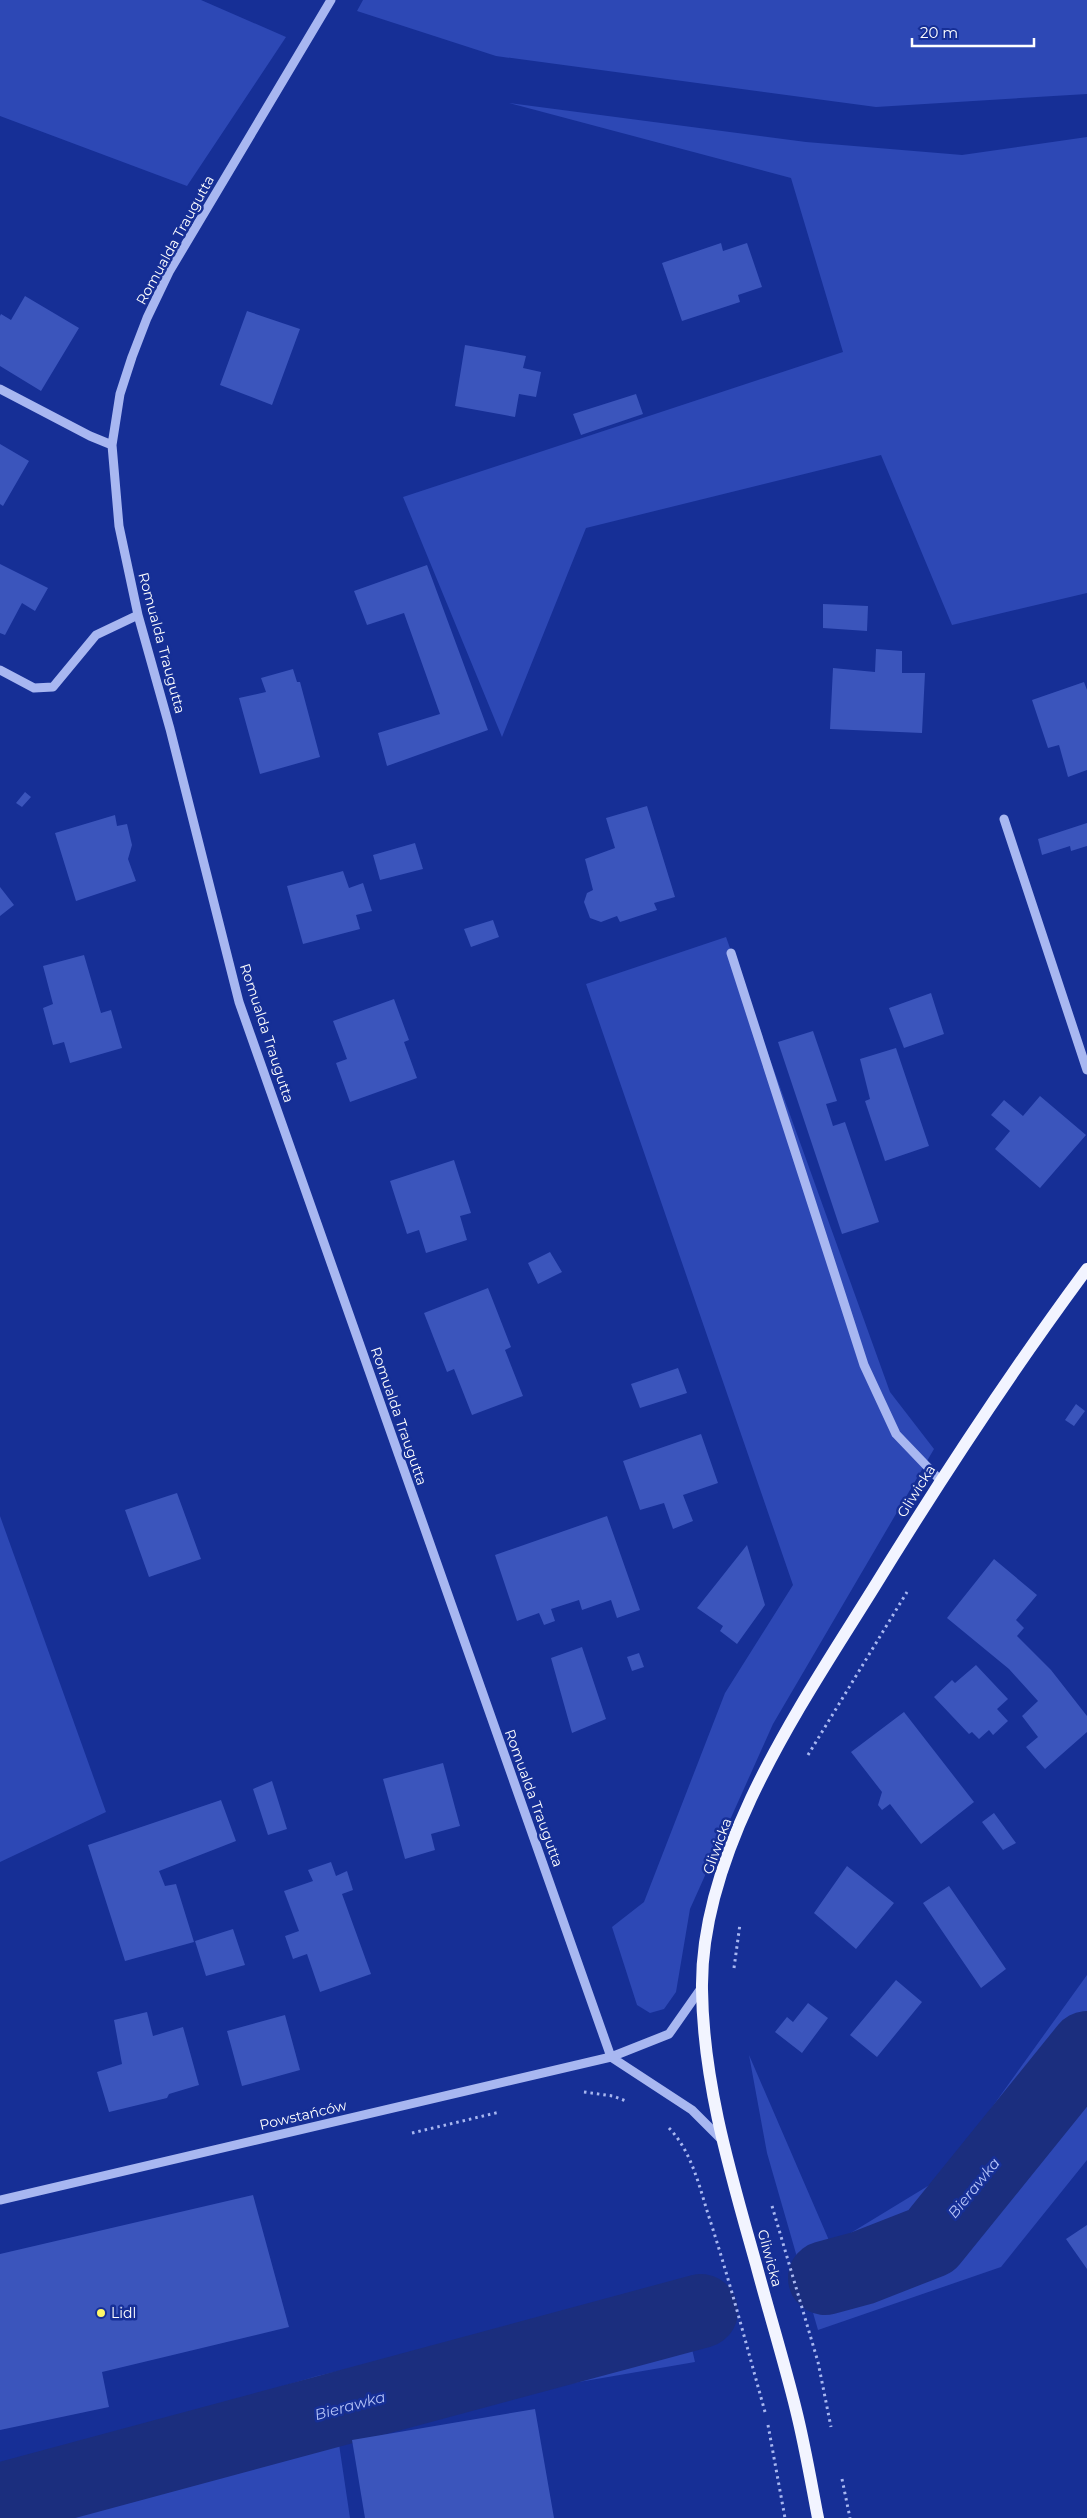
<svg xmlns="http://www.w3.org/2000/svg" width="1087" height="2518" font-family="Montserrat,sans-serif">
<rect width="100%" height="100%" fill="#162f96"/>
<path fill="#2d48b5" d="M 0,0 L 201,0 L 286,37 L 187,186 L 0,116 Z
M 363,0 L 1087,0 L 1087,94 L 876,107 L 496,56 L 357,11 Z
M 509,103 L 806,142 L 962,155 L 1087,137 L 1087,593 L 952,625 L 881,455 L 586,528 L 502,737 L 403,497 L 843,352 L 791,178 Z
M 726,937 L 890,1392 L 934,1449 L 773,1724 L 690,1909 L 676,1992 L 664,2009 L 650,2013 L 637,2005 L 612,1927 L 644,1902 L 725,1693 L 793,1585 L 586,984 Z
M 0,1516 L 106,1812 L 0,1862 Z
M 1087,1975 L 1087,2160 L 1001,2267 L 818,2330 L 767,2153 L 749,2055 L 831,2245 L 941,2178 Z
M 679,2292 L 695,2362 L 336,2424 L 350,2518 L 0,2518 L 0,2469 L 317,2376 Z"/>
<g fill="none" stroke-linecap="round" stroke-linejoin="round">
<path stroke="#1b2e7e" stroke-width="74" d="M 825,2278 L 862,2268 L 931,2241 L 1087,2048
M 0,2500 L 701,2311"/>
</g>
<path fill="#3b55bc" d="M 721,243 L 723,251 L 747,243 L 762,287 L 738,295 L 740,302 L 682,321 L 662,263 Z
M 25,296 L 79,328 L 41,391 L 0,366 L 0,316 L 1,314 L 11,320 Z
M 247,311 L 300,329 L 272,405 L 220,385 Z
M 465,345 L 526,356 L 523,368 L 541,372 L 536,397 L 519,394 L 515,417 L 455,406 Z
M 636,394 L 643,414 L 581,435 L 573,414 Z
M 0,444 L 29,461 L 3,506 L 0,504 Z
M 0,564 L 48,588 L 35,611 L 22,603 L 5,635 L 0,633 Z
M 427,565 L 488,730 L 387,766 L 378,733 L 440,714 L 404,613 L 367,625 L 354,591 Z
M 823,604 L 868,606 L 867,631 L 823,628 Z
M 876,649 L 902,651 L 902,673 L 925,673 L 922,733 L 830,729 L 833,668 L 875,672 Z
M 293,669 L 297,682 L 300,682 L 320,757 L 260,774 L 239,698 L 266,692 L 261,678 Z
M 1084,682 L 1087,690 L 1087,770 L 1068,777 L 1059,745 L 1048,748 L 1032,700 Z
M 25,792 L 31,797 L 22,807 L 16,803 Z
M 647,806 L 675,897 L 654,903 L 657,910 L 620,922 L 617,916 L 601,922 L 590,918 L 584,902 L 587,893 L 593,890 L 585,859 L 615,848 L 606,818 Z
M 115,815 L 117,826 L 127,824 L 132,845 L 128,859 L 136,881 L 76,901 L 55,833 Z
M 1087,823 L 1087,846 L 1071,851 L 1070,846 L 1042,855 L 1038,839 Z
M 415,843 L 423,869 L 380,880 L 373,855 Z
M 343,871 L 349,888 L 363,883 L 372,911 L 356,915 L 360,929 L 303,944 L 287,886 Z
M 0,887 L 14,905 L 0,916 Z
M 493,920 L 499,937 L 471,947 L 464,929 Z
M 84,955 L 101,1013 L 111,1010 L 122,1048 L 70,1063 L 64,1042 L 53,1045 L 43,1008 L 53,1004 L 43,966 Z
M 931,993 L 944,1034 L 904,1048 L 889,1008 Z
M 394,999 L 409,1040 L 404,1042 L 417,1078 L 350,1102 L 336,1063 L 347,1059 L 333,1021 Z
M 813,1031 L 837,1101 L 826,1104 L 833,1126 L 845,1122 L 879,1222 L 842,1234 L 778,1042 Z
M 896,1048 L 929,1146 L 885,1161 L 865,1101 L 870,1099 L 860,1059 Z
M 1040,1096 L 1086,1135 L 1040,1188 L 995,1149 L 1010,1131 L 991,1115 L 1004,1100 L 1023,1116 Z
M 454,1160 L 471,1213 L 460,1216 L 467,1240 L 426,1253 L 419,1230 L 407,1234 L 390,1181 Z
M 550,1252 L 562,1272 L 538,1284 L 528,1263 Z
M 488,1288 L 511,1347 L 505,1350 L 523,1396 L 472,1415 L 454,1369 L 447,1372 L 424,1313 Z
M 678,1368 L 687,1393 L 640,1408 L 631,1384 Z
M 1076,1404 L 1085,1411 L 1074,1426 L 1065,1420 Z
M 701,1434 L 718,1483 L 683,1495 L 693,1521 L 673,1529 L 664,1503 L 640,1510 L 623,1461 Z
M 177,1493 L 201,1559 L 149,1577 L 125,1510 Z
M 607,1516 L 640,1610 L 617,1618 L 611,1600 L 582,1610 L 579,1600 L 551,1609 L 555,1621 L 544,1625 L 539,1613 L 517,1621 L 495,1555 Z
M 747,1545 L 765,1605 L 737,1644 L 720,1631 L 723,1626 L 697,1608 Z
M 994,1559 L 1037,1595 L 1016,1620 L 1024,1628 L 1017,1636 L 1051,1670 L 1087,1716 L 1087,1732 L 1045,1769 L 1026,1747 L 1038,1737 L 1022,1716 L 1038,1701 L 1009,1669 L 947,1618 Z
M 582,1647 L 606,1719 L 572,1733 L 551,1658 Z
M 639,1653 L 644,1667 L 632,1671 L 627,1657 Z
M 976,1665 L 1008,1699 L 997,1709 L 1008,1721 L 993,1735 L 989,1730 L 979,1739 L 972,1732 L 969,1734 L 934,1697 L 952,1680 L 955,1683 Z
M 904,1712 L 974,1802 L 921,1844 L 890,1804 L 882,1810 L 878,1805 L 882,1792 L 851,1752 Z
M 443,1763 L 460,1826 L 431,1834 L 435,1850 L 405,1859 L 383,1779 Z
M 272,1781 L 287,1829 L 268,1835 L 253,1789 Z
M 221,1800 L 236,1841 L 159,1871 L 165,1886 L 176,1884 L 194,1942 L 125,1961 L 88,1845 Z
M 994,1813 L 1016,1843 L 1003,1850 L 982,1822 Z
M 331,1862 L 336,1876 L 347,1871 L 353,1890 L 342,1894 L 371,1974 L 320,1992 L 307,1954 L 293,1959 L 285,1936 L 299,1931 L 284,1891 L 313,1881 L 308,1870 Z
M 847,1866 L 894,1903 L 856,1949 L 814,1913 Z
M 949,1886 L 1006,1969 L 981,1988 L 923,1903 Z
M 233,1929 L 245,1965 L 206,1976 L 195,1941 Z
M 896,1980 L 922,2002 L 877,2057 L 850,2035 Z
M 808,2003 L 828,2018 L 802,2053 L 775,2032 L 787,2017 L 793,2022 Z
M 147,2012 L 153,2036 L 183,2027 L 199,2085 L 169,2094 L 167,2098 L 109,2112 L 97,2072 L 122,2064 L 114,2020 Z
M 285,2015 L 300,2070 L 242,2086 L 227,2031 Z
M 253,2195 L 289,2327 L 102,2372 L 109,2407 L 0,2430 L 0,2254 Z
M 1087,2225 L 1087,2269 L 1066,2239 Z
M 535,2409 L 554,2518 L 365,2518 L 352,2440 Z"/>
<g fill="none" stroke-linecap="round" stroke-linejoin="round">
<path stroke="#a8b7f1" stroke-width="3" stroke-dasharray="2.5 4" stroke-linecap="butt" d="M 808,1755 L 907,1592
M 734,1968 L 740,1924
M 584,2092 L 613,2096 L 626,2101
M 669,2128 C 692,2152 699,2186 709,2217 C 730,2282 747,2347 765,2412
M 412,2133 L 500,2112
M 772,2206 L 818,2362 L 831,2427
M 768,2425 L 785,2518
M 842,2479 L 850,2518"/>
<path stroke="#a8b7f1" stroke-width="9" d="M 331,0 L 169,272 L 147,318 L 132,357 L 120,394 L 112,445 L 119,526 L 138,615 L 170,729 L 239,1002 L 611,2057
M 0,389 L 90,436 L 112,445
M 0,670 L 34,688 L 53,687 L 96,635 L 138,615
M 1004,819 L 1087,1070
M 731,953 L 864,1365 L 896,1434 L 940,1480
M 611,2057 L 692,2110 L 723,2141
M 0,2200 L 611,2057 L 669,2034 L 702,1987"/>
<path stroke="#f2f4ff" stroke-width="12" d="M 818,2518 C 811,2482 805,2446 796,2410 C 784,2361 769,2313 756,2264 C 731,2175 703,2083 702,1989 C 700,1850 802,1703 873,1589 C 940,1480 1010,1373 1087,1269"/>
</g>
<circle fill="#fff868" stroke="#162f96" stroke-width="2" cx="101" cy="2313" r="5"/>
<g text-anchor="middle" stroke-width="5" stroke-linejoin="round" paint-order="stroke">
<g font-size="14" fill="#fff" stroke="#162f96">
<text transform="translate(175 240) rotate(-61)" y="5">Romualda Traugutta</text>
<text transform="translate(162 643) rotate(75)" y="5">Romualda Traugutta</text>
<text transform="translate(267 1033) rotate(72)" y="5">Romualda Traugutta</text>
<text transform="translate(399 1416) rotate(71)" y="5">Romualda Traugutta</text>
<text transform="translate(916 1491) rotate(-58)" y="5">Gliwicka</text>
<text transform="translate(534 1798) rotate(70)" y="5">Romualda Traugutta</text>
<text transform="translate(717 1846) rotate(-70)" y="5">Gliwicka</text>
<text transform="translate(303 2115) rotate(-13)" y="5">Powstańców</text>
<text transform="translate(770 2258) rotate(75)" y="5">Gliwicka</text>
</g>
<g font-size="14" fill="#fff" stroke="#162f96" text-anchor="start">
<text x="111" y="2318">Lidl</text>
</g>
<g font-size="15" font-style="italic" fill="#b4c2f8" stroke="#162f96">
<text transform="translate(974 2188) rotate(-51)" y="5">Bierawka</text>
<text transform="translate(350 2406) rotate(-15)" y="5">Bierawka</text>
</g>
</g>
<path d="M912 38v8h122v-8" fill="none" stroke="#ffffff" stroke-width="2.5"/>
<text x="920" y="38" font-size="15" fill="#ffffff" stroke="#162f96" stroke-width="4" paint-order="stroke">20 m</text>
</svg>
